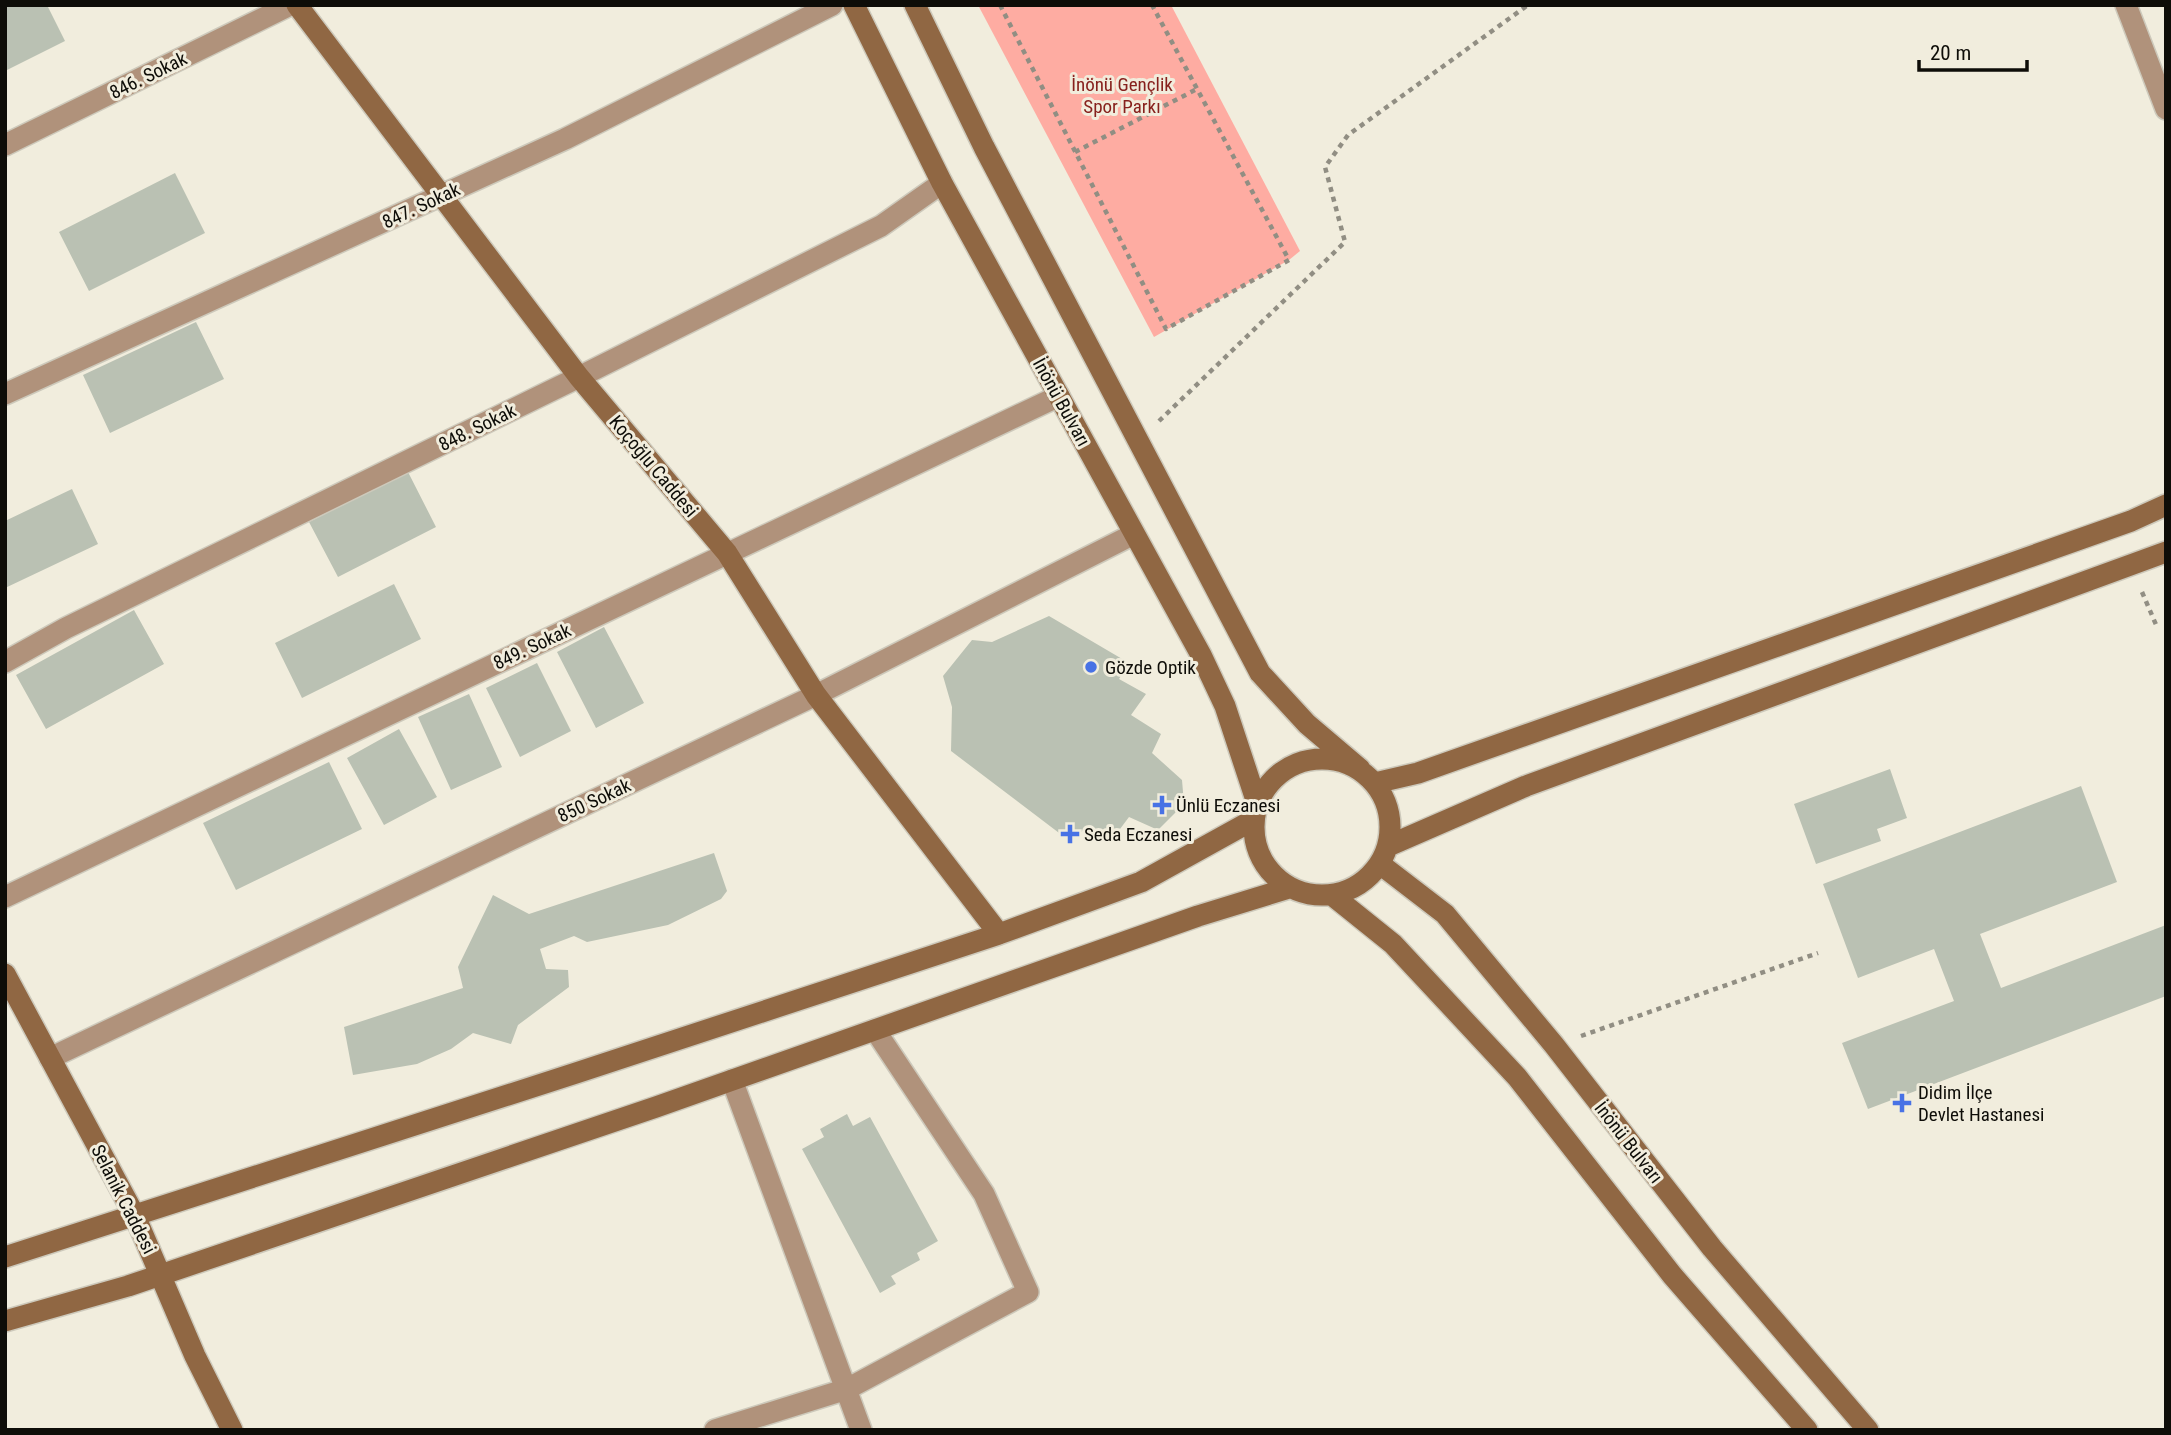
<svg xmlns="http://www.w3.org/2000/svg" width="2171" height="1435" font-family="'Roboto Condensed',sans-serif">
<rect width="100%" height="100%" fill="#f1eddd"/>
<path fill="#feaca2" d="M 978,5 L 1171,5 L 1300,251 L 1289,260 L 1154,337 Z"/>
<path fill="#bac1b3" d="M 5,5 L 47,5 L 65,41 L 5,71 Z
M 175,173 L 205,233 L 89,291 L 59,232 Z
M 196,322 L 224,379 L 110,433 L 83,375 Z
M 408,472 L 436,527 L 338,577 L 309,522 Z
M 72,489 L 98,544 L 5,588 L 5,521 Z
M 394,584 L 421,639 L 302,698 L 275,643 Z
M 134,610 L 164,664 L 46,729 L 16,675 Z
M 1049,616 L 1129,663 L 1119,679 L 1146,694 L 1131,715 L 1161,734 L 1152,753 L 1182,780 L 1184,804 L 1158,830 L 1129,817 L 1114,837 L 1091,827 L 1067,839 L 951,751 L 952,707 L 943,676 L 972,640 L 992,642 Z
M 604,627 L 644,703 L 596,728 L 557,652 Z
M 537,663 L 571,731 L 520,757 L 486,688 Z
M 469,694 L 502,767 L 451,790 L 418,717 Z
M 399,729 L 437,797 L 384,825 L 347,758 Z
M 329,762 L 362,829 L 236,890 L 203,823 Z
M 1890,769 L 1907,818 L 1877,829 L 1881,841 L 1816,864 L 1794,804 Z
M 2081,786 L 2117,882 L 1980,934 L 2001,988 L 2166,925 L 2166,996 L 1868,1109 L 1842,1043 L 1954,1001 L 1934,949 L 1858,978 L 1823,884 Z
M 714,853 L 727,891 L 721,899 L 668,925 L 587,942 L 574,936 L 540,949 L 546,969 L 568,970 L 569,987 L 518,1025 L 511,1044 L 473,1033 L 451,1049 L 417,1064 L 353,1075 L 344,1027 L 463,988 L 458,967 L 493,895 L 529,914 Z
M 847,1114 L 853,1126 L 870,1117 L 938,1241 L 917,1253 L 920,1260 L 891,1276 L 896,1284 L 880,1293 L 802,1149 L 824,1137 L 820,1129 Z"/>
<g fill="none" stroke-linecap="round" stroke-linejoin="round">
<g stroke="#cdc9bb" stroke-width="24">
<path id="street" d="M 2126,5 L 2166,109
M 5,145 L 290,5
M 5,394 L 565,139 L 832,5
M 5,662 L 66,628 L 579,377 L 881,226 L 942,183
M 5,897 L 1059,396
M 50,1058 L 816,695 L 1134,534
M 732,1080 L 861,1430
M 715,1430 L 847,1389 L 1028,1292 L 984,1194 L 875,1030"/>
</g>
<g stroke="#cdc9bb" stroke-width="24">
<path id="secondary" d="M 297,5 L 579,377 L 727,553 L 816,695 L 999,934
M 854,5 L 942,183 L 1201,655 L 1225,706 L 1257,803
M 915,5 L 984,147 L 1260,673 L 1307,724 L 1360,769
M1254 827a68 68 0 1 1 136 0a68 68 0 1 1-136 0Z
M 1375,783 L 1418,773 L 2131,521 L 2166,505
M 1388,846 L 1526,786 L 2166,552
M 1380,864 L 1445,914 L 1554,1045 L 1712,1248 L 1868,1430
M 1332,895 L 1393,944 L 1517,1077 L 1672,1275 L 1807,1430
M 5,974 L 135,1216 L 195,1356 L 232,1430
M 5,1257 L 576,1073 L 999,934 L 1141,882 L 1253,820
M 5,1321 L 128,1286 L 656,1107 L 1198,916 L 1289,888"/>
</g>
<path stroke="#918e83" stroke-width="4.5" stroke-dasharray="5 5" stroke-linecap="butt" d="M 1000,5 L 1166,329 L 1289,260 L 1152,5
M 1075,152 L 1197,89
M 1159,421 L 1345,242 L 1325,167 L 1348,135 L 1528,5
M 2142,592 L 2157,627
M 1581,1036 L 1818,953"/>
<use href="#street" stroke="#b0927b" stroke-width="21"/>
<use href="#secondary" stroke="#906743" stroke-width="21"/>
</g>
<g fill="#4872e5" stroke="#f1eddd" stroke-width="2.5">
<circle cx="1091" cy="667" r="7"/>
<path d="M1158.5 794.5h7v7h7v7h-7v7h-7v-7h-7v-7h7z"/>
<path d="M1066.5 823.5h7v7h7v7h-7v7h-7v-7h-7v-7h7z"/>
<path d="M1898.5 1092.5h7v7h7v7h-7v7h-7v-7h-7v-7h7z"/>
</g>
<g text-anchor="middle" stroke-width="6" stroke-linejoin="round" paint-order="stroke">
<g font-size="19" fill="#0e0d08" stroke="#f1eddd">
<text transform="translate(148 75) rotate(-26)" y="7">846. Sokak</text>
<text transform="translate(421 205) rotate(-25)" y="7">847. Sokak</text>
<text transform="translate(1062 402) rotate(61)" y="7">İnönü Bulvarı</text>
<text transform="translate(477 427) rotate(-26)" y="7">848. Sokak</text>
<text transform="translate(654 466) rotate(50)" y="7">Koçoğlu Caddesi</text>
<text transform="translate(532 646) rotate(-25)" y="7">849. Sokak</text>
<text transform="translate(594 800) rotate(-25)" y="7">850 Sokak</text>
<text transform="translate(1629 1142) rotate(52)" y="7">İnönü Bulvarı</text>
<text transform="translate(124 1199) rotate(63)" y="7">Selanik Caddesi</text>
</g>
<g font-size="19" fill="#87211d" stroke="#f1eddd">
<text x="1122" y="91">İnönü Gençlik<tspan x="1122" dy="22">Spor Parkı</tspan></text>
</g>
<g font-size="19" fill="#0e0d08" stroke="#f1eddd" text-anchor="start">
<text x="1105" y="674">Gözde Optik</text>
<text x="1176" y="812">Ünlü Eczanesi</text>
<text x="1084" y="841">Seda Eczanesi</text>
<text x="1918" y="1099">Didim İlçe<tspan x="1918" dy="22">Devlet Hastanesi</tspan></text>
</g>
</g>
<rect width="2171" height="1435" fill="none" stroke="#0e0d08" stroke-width="14"/>
<path d="M1919 60v10h108v-10" fill="none" stroke="#0e0d08" stroke-width="3.5"/>
<text x="1930" y="60" font-size="21" fill="#0e0d08" stroke="#f1eddd" stroke-width="5" paint-order="stroke">20 m</text>
</svg>
